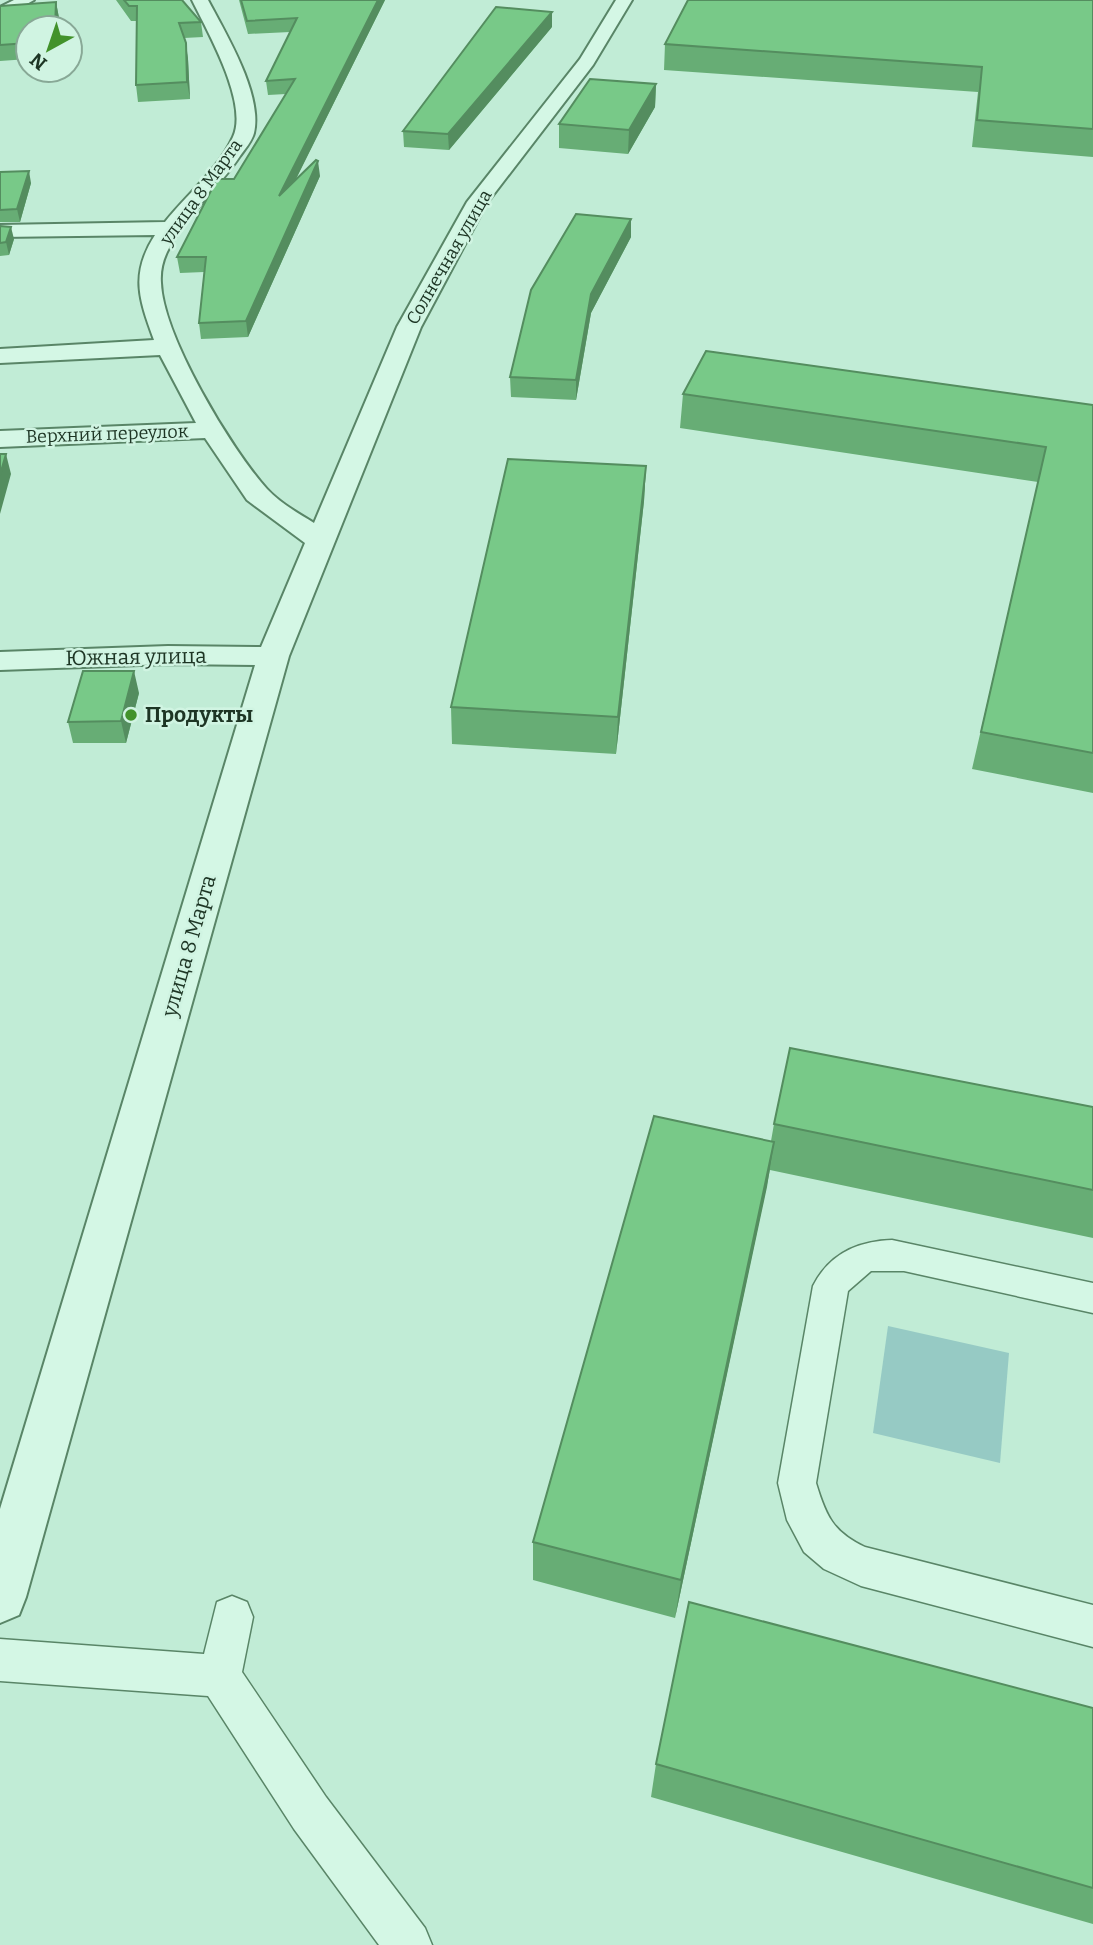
<svg xmlns="http://www.w3.org/2000/svg" width="1093" height="1945" font-family="Bitter,serif">
<rect width="100%" height="100%" fill="#c1ecd6"/>
<path fill="#96cac4" d="M 888,1326 L 1009,1353 L 1000,1463 L 873,1433 Z"/>
<g fill="none" stroke-linecap="round" stroke-linejoin="round">
<g stroke="#598567" stroke-width="3">
<path id="service" d="M 892,1240 L 1093,1283 L 1093,1313 L 904,1271 L 871,1271 L 848,1291 L 816,1483 C 826,1516 833,1532 865,1547 L 1093,1605 L 1093,1647 L 861,1586 L 824,1569 L 804,1552 L 787,1520 L 778,1483 L 813,1286 C 829,1254 858,1241 892,1240 Z
M 232,1596 L 247,1602 L 253,1617 L 242,1672 L 326,1797 L 425,1928 L 432,1945 L 379,1945 L 294,1829 L 208,1696 L 0,1681 L 0,1639 L 204,1654 L 217,1602 Z"/>
</g>
<g stroke="#598567" stroke-width="4">
<path id="minor" d="M 14,0 L 34,0 L 0,19 L 0,7 Z
M 192,0 L 208,0 C 226,34 263,95 254,133 C 252,141 245,149 240,156 C 219,188 187,214 169,248 C 163,259 160,270 161,283 C 163,336 231,449 267,489 C 280,503 298,513 314,523 L 397,327 L 467,202 L 580,59 L 616,0 L 632,0 L 593,65 L 487,203 L 421,327 L 289,656 L 26,1597 L 19,1615 L 0,1623 L 0,1509 L 255,665 L 168,664 L 0,670 L 0,652 L 168,646 L 261,647 L 305,543 L 247,500 L 205,438 L 0,447 L 0,431 L 196,423 L 160,355 L 0,363 L 0,349 L 154,340 C 139,299 130,274 155,235 L 0,237 L 0,225 L 165,222 C 187,194 218,170 233,137 C 249,103 207,31 192,0 Z"/>
</g>
<use href="#service" fill="#d4f7e5" fill-rule="evenodd"/>
<use href="#minor" fill="#d4f7e5" fill-rule="evenodd"/>
</g>
<path fill="#67ad75" d="M 116,0 L 182,0 L 201,22 L 203,37 L 184,38 L 188,59 L 190,99 L 138,102 L 136,85 L 137,21 L 131,21 Z
M 239,0 L 385,0 L 296,179 L 320,176 L 248,337 L 201,339 L 199,323 L 204,272 L 180,273 L 177,257 L 234,179 L 286,94 L 268,95 L 266,81 L 290,32 L 248,34 Z
M 1093,0 L 1093,157 L 972,147 L 978,92 L 664,70 L 665,44 Z
M 56,2 L 59,18 L 28,28 L 28,59 L 0,61 L 0,6 Z
M 552,27 L 449,150 L 404,147 L 403,131 Z
M 656,84 L 655,107 L 628,154 L 559,148 L 559,124 Z
M 0,172 L 31,183 L 20,222 L 0,222 Z
M 631,219 L 631,237 L 591,313 L 576,400 L 511,397 L 510,377 Z
M 0,226 L 14,239 L 9,255 L 0,256 Z
M 683,394 L 1093,405 L 1093,793 L 972,769 L 1038,482 L 680,428 Z
M 646,466 L 644,501 L 616,754 L 452,744 L 451,707 Z
M 139,693 L 126,743 L 73,743 L 68,722 Z
M 1093,1107 L 1093,1238 L 770,1170 L 675,1618 L 533,1580 L 533,1542 L 771,1141 L 774,1124 Z
M 1093,1708 L 1093,1924 L 651,1797 L 656,1764 Z"/>
<path fill="#548d5f" d="M 378,0 L 385,0 L 280,211 L 279,196 Z
M 56,2 L 59,18 L 59,28 L 55,28 Z
M 552,12 L 552,27 L 449,150 L 448,134 Z
M 186,43 L 188,59 L 190,99 L 187,82 Z
M 656,84 L 655,107 L 628,154 L 629,130 Z
M 318,161 L 320,176 L 248,337 L 246,321 Z
M 29,171 L 31,183 L 20,222 L 17,209 Z
M 631,219 L 631,237 L 591,313 L 576,400 L 576,380 L 591,294 Z
M 11,227 L 14,239 L 9,255 L 6,242 Z
M 6,454 L 11,474 L 0,514 L 0,475 Z
M 646,466 L 644,501 L 616,754 L 618,717 Z
M 134,671 L 139,693 L 126,743 L 121,721 Z
M 774,1142 L 767,1187 L 675,1618 L 681,1580 Z"/>
<path fill="#78c988" stroke="#548d5f" stroke-width="2" d="M 124,0 L 182,0 L 201,22 L 179,23 L 186,43 L 187,82 L 136,85 L 137,6 L 129,6 Z
M 241,0 L 378,0 L 279,196 L 316,160 L 318,161 L 246,321 L 199,323 L 206,257 L 177,257 L 217,179 L 234,179 L 295,79 L 266,81 L 297,18 L 247,21 Z
M 688,0 L 1093,0 L 1093,129 L 977,120 L 982,67 L 665,44 Z
M 56,2 L 55,28 L 28,28 L 28,43 L 0,45 L 0,6 Z
M 496,7 L 552,12 L 448,134 L 403,131 Z
M 590,79 L 656,84 L 629,130 L 559,124 Z
M 29,171 L 17,209 L 0,210 L 0,172 Z
M 576,214 L 631,219 L 591,294 L 576,380 L 510,377 L 531,290 Z
M 0,226 L 11,227 L 6,242 L 0,243 Z
M 706,351 L 1093,405 L 1093,753 L 981,732 L 1046,447 L 683,394 Z
M 0,454 L 6,454 L 0,475 Z
M 508,459 L 646,466 L 618,717 L 451,707 Z
M 83,671 L 134,671 L 121,721 L 68,722 Z
M 790,1048 L 1093,1107 L 1093,1190 L 774,1124 Z
M 654,1116 L 774,1142 L 681,1580 L 533,1542 Z
M 689,1602 L 1093,1708 L 1093,1888 L 656,1764 Z"/>
<circle fill="#42922b" stroke="#d0f4e2" stroke-width="2.5" cx="131" cy="715" r="7"/>
<g text-anchor="middle" stroke-width="5" stroke-linejoin="round" paint-order="stroke">
<g font-size="18" fill="#1d3524" stroke="#d0f4e2">
<text transform="translate(201 192) rotate(-54)" y="6">улица 8 Марта</text>
<text transform="translate(449 257) rotate(-60)" y="6">Солнечная улица</text>
<text transform="translate(107 434) rotate(-2)" y="6">Верхний переулок</text>
</g>
<g font-size="21" fill="#1d3524" stroke="#d0f4e2">
<text transform="translate(136 657) rotate(-1)" y="7">Южная улица</text>
<text transform="translate(189 946) rotate(-74)" y="7">улица 8 Марта</text>
</g>
<g font-size="21" font-weight="bold" fill="#1d3524" stroke="#d0f4e2" text-anchor="start">
<text x="145" y="722">Продукты</text>
</g>
</g>
<g transform="translate(49 49) rotate(220)"><circle r="33" fill="#d0f4e2" stroke="#88a896" stroke-width="2"/>
<path d="M0-5L12 26L0 18L-12 26Z" fill="#42922b"/>
<text y="-10" font-size="19" font-weight="bold" text-anchor="middle" fill="#1d3524">N</text>
</g>
</svg>
